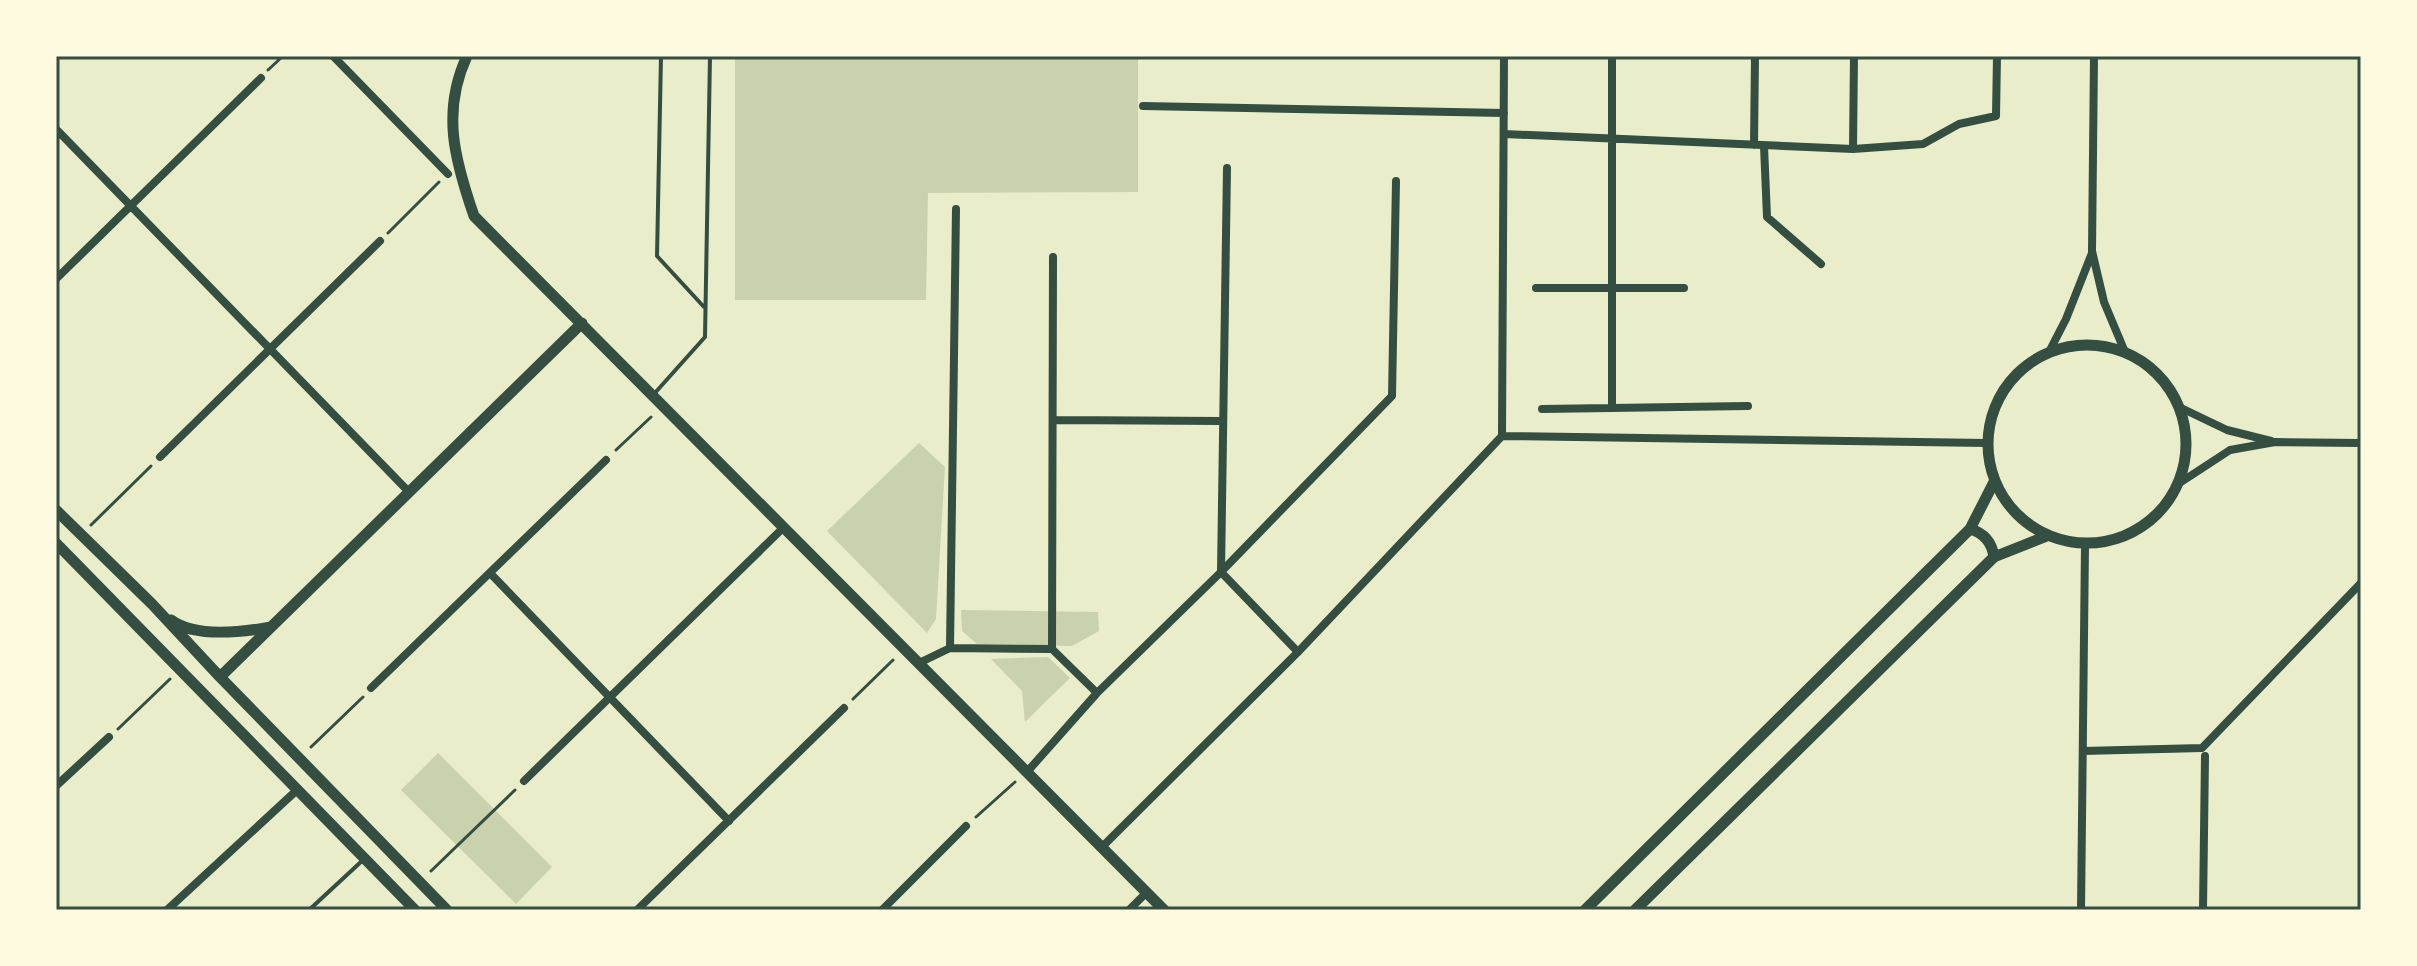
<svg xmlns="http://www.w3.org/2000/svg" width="2417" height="966" font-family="'Asap Condensed',sans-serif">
<rect width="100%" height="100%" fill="#e9edc9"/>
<path fill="#cad2ad" d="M 735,56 L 1138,56 L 1138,192 L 928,193 L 926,300 L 735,300 Z
M 919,443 L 945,467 L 936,619 L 927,633 L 827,531 Z
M 961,610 L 1098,612 L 1099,631 L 1072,646 L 977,644 L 962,631 Z
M 1048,657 L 1070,678 L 1025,722 L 1022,691 L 991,659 Z
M 438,753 L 552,867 L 516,904 L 401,790 Z"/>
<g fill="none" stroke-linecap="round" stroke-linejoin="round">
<path stroke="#344e41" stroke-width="3" d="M 268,70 L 283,56
M 388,233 L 439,182
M 616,450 L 651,417
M 91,525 L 151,466
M 853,699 L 893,660
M 118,729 L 170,679
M 311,747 L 363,697
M 976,817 L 1015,782
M 431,871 L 515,790"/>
<path stroke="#344e41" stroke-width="4" d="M 661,56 L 657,256 L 704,307
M 654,394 L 705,337 L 710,56
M 309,910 L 363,860"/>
<path stroke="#344e41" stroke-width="8" d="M 333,56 L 448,174
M 2094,56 L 2092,251 L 2104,302 L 2125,352
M 1143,106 L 1504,113
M 56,129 L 409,492
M 1504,134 L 1853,149 L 1923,144 L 1959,124 L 1996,116 L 1997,56
M 1754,145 L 1755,56
M 1764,146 L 1767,217 L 1821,264
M 1853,149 L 1854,56
M 1227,168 L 1221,572 L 1298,652
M 56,279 L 261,78
M 1536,288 L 1684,288
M 2049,352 L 2066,319 L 2092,253
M 2179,407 L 2227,430 L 2271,441
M 1612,408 L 1612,56
M 1542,409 L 1748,406
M 1053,420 L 1223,421
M 1502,436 L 1987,443
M 160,457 L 380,241
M 2178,484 L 2230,450 L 2275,442 L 2361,443
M 490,573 L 729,821
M 950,648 L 1052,649 L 1097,693
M 1052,649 L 1053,257
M 919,663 L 950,648 L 956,209
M 371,688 L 606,460
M 2083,751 L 2202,748 L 2361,583
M 1027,772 L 1097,693 L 1221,572 L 1392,396 L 1396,181
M 524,781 L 784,527
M 56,786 L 109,737
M 1102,847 L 1298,652 L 1502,436 L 1504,56
M 167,910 L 297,790
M 637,910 L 844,708
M 882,910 L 966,826
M 1129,910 L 1147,892
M 2081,910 L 2085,545
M 2203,910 L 2205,756"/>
<path stroke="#344e41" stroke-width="11" d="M 467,56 C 441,112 455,161 474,216 L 1164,910
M1988 444a99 99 0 1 1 198 0a99 99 0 1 1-198 0Z
M 56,510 L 152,604 L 220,677 L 447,910
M 1970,529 C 1984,533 1992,543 1994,557
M 56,543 L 415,910
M 171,620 C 195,638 243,632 271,627
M 220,677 L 582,323
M 1585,910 L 1970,529 L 1994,482
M 1635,910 L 1994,557 L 2047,536"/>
</g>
<rect width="2417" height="966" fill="none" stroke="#fefae0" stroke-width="116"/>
<rect x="58" y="58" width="2301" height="850" fill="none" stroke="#344e41" stroke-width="3"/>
</svg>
